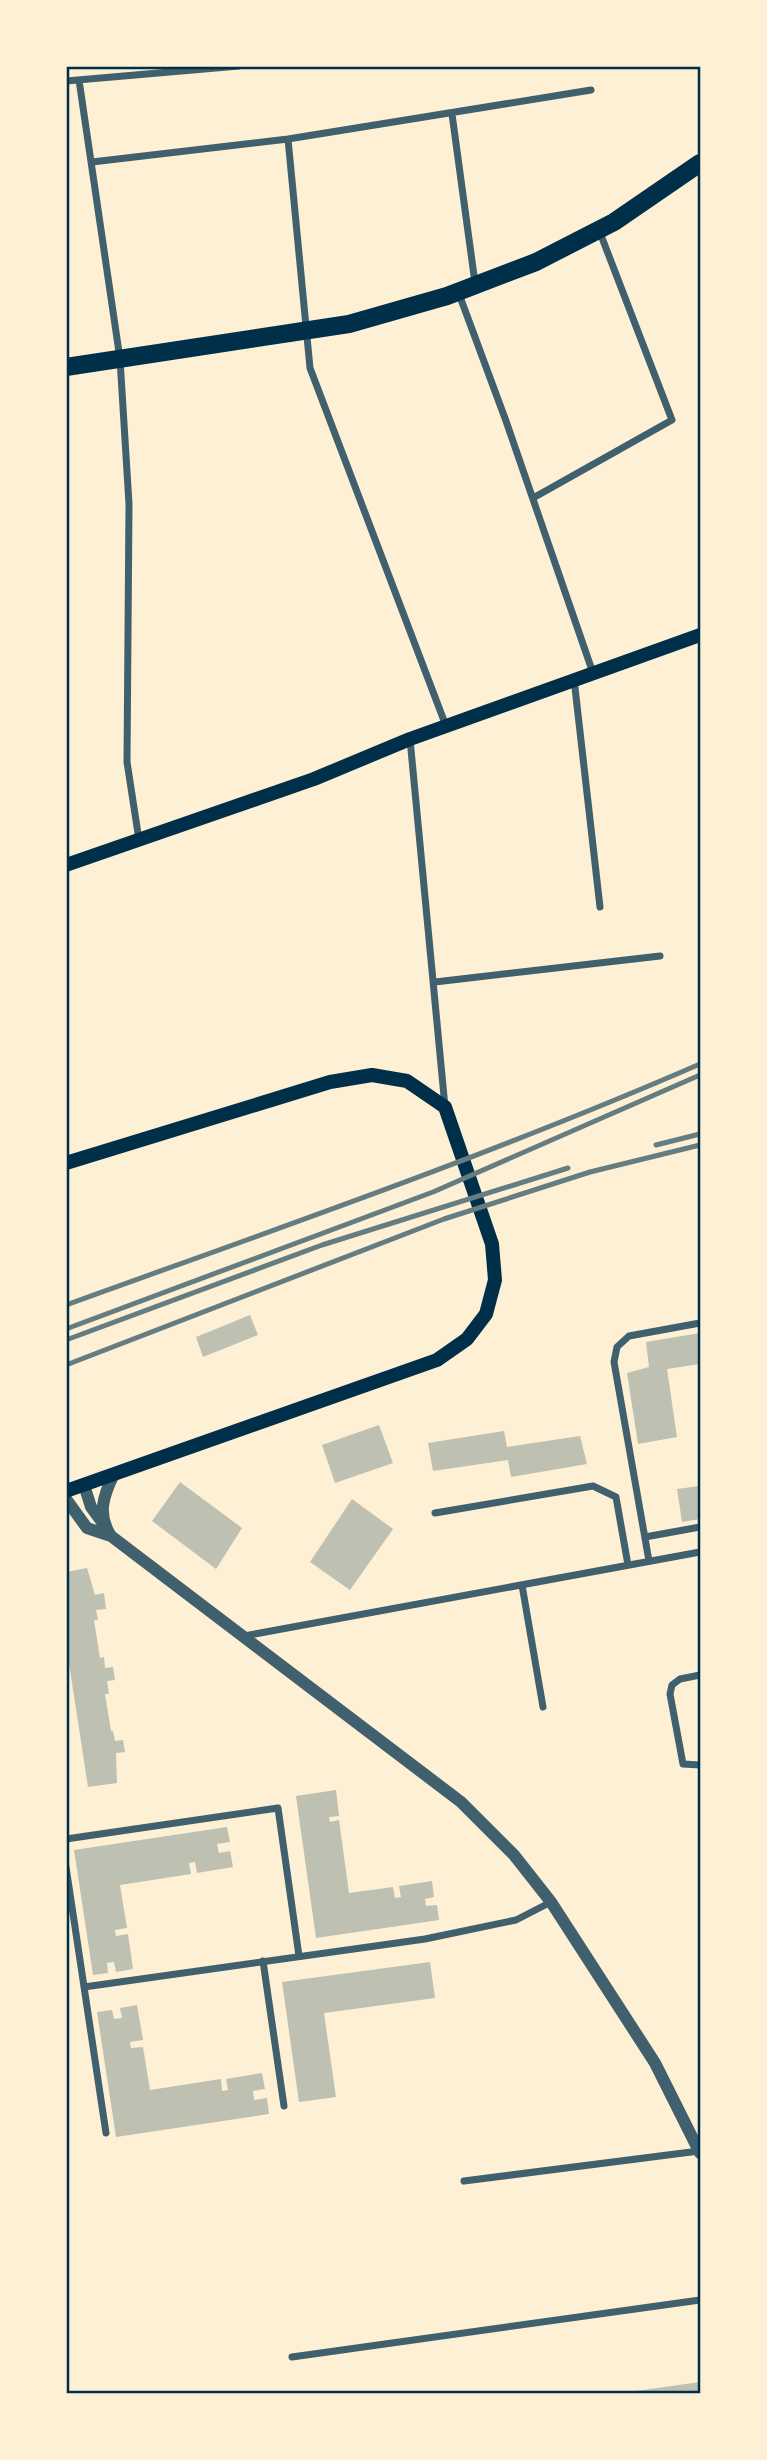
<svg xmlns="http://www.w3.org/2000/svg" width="767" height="2460" font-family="Poppins,sans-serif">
<rect width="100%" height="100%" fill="#fdf0d5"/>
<path fill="#bec0b2" d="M 250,1315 L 258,1335 L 203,1357 L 196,1337 Z
M 700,1333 L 700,1364 L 667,1369 L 677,1437 L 638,1444 L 627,1373 L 649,1367 L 646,1342 Z
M 379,1425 L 393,1463 L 335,1483 L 322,1445 Z
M 504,1431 L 507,1447 L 580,1436 L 587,1464 L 511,1477 L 508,1460 L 433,1471 L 428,1443 Z
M 180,1482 L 242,1528 L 216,1569 L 152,1521 Z
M 700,1486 L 700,1519 L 682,1522 L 677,1489 Z
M 352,1499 L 393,1529 L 350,1590 L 310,1562 Z
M 87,1568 L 95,1595 L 104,1593 L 106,1609 L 96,1610 L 98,1620 L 94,1620 L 100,1658 L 104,1657 L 105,1668 L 113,1667 L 115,1680 L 107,1681 L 109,1694 L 105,1694 L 111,1731 L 113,1731 L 115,1741 L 123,1740 L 125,1752 L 116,1753 L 117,1783 L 88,1787 L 66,1644 L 66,1572 Z
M 336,1790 L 339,1816 L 329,1817 L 330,1822 L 339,1820 L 349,1893 L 393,1887 L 395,1898 L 401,1897 L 399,1886 L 432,1881 L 434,1897 L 425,1899 L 426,1906 L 437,1905 L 439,1920 L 316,1938 L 296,1796 Z
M 227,1827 L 230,1842 L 217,1844 L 219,1853 L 230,1851 L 233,1867 L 197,1873 L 195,1862 L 189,1863 L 191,1874 L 120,1885 L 127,1928 L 115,1930 L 116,1936 L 128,1934 L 133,1969 L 116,1972 L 114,1962 L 107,1963 L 108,1973 L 93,1975 L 74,1850 Z
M 430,1962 L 435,1998 L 324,2013 L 336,2097 L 299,2102 L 282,1982 Z
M 137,2005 L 143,2040 L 130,2042 L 131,2048 L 143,2047 L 150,2090 L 221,2079 L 222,2091 L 228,2090 L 226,2079 L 262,2073 L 265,2089 L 253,2091 L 254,2100 L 267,2098 L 269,2114 L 116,2137 L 97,2012 L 112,2010 L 114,2019 L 122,2018 L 120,2008 Z
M 700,2382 L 700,2394 L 629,2394 L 629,2392 Z"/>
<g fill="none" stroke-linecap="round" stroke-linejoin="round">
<path stroke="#3f606c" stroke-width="7" d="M 79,80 L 120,359 L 129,504 L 127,762 L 139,840
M 66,81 L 239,66
M 452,114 L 475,283
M 288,139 L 310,368 L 446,726
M 92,162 L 288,139 L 591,90
M 459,294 L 506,421 L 593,673
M 533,498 L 672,420 L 599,230
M 574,679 L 600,907
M 410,739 L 445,1107
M 435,982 L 660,956
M 435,1513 L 593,1486 L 616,1497 L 628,1565
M 645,1537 L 700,1527
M 649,1561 L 614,1362 L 617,1347 L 629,1336 L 700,1323
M 522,1585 L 543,1707
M 244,1636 L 700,1552
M 700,1675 L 680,1679 L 672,1685 L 670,1694 L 683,1764 L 700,1765
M 66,1839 L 278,1808 L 299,1956
M 66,1867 L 106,2133
M 263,1961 L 284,2106
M 84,1987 L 425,1939 L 516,1920 L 551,1902
M 464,2181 L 699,2151
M 292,2357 L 700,2300"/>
<path stroke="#3f606c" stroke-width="12" d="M 84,1485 L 91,1507 L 102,1522
M 66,1499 L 87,1528 L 111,1536 L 461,1802 L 514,1855 L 551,1902 L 655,2063 L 700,2153
M 111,1536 C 97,1515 103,1496 114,1474"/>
<path stroke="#003049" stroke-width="14" d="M 66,865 L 314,779 L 410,739 L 700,635
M 66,1163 L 330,1082 L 372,1075 L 407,1081 L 445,1107 L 492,1244 L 495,1280 L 486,1314 L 467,1339 L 437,1360 L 66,1491"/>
<path stroke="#003049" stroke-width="18" d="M 66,367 L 349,324 L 447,296 L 536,262 L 614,222 L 700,163"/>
<path stroke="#657d81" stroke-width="5" d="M 656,1145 L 700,1134
M 66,1305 C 279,1228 493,1154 700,1064
M 66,1329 L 433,1192 L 700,1075
M 66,1340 L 322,1245 L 568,1168
M 66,1365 L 444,1219 L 590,1172 L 700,1145"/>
</g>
<rect width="767" height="2460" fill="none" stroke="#fdf0d5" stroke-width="136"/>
<rect x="68" y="68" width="631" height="2324" fill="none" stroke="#003049" stroke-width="2.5"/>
</svg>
